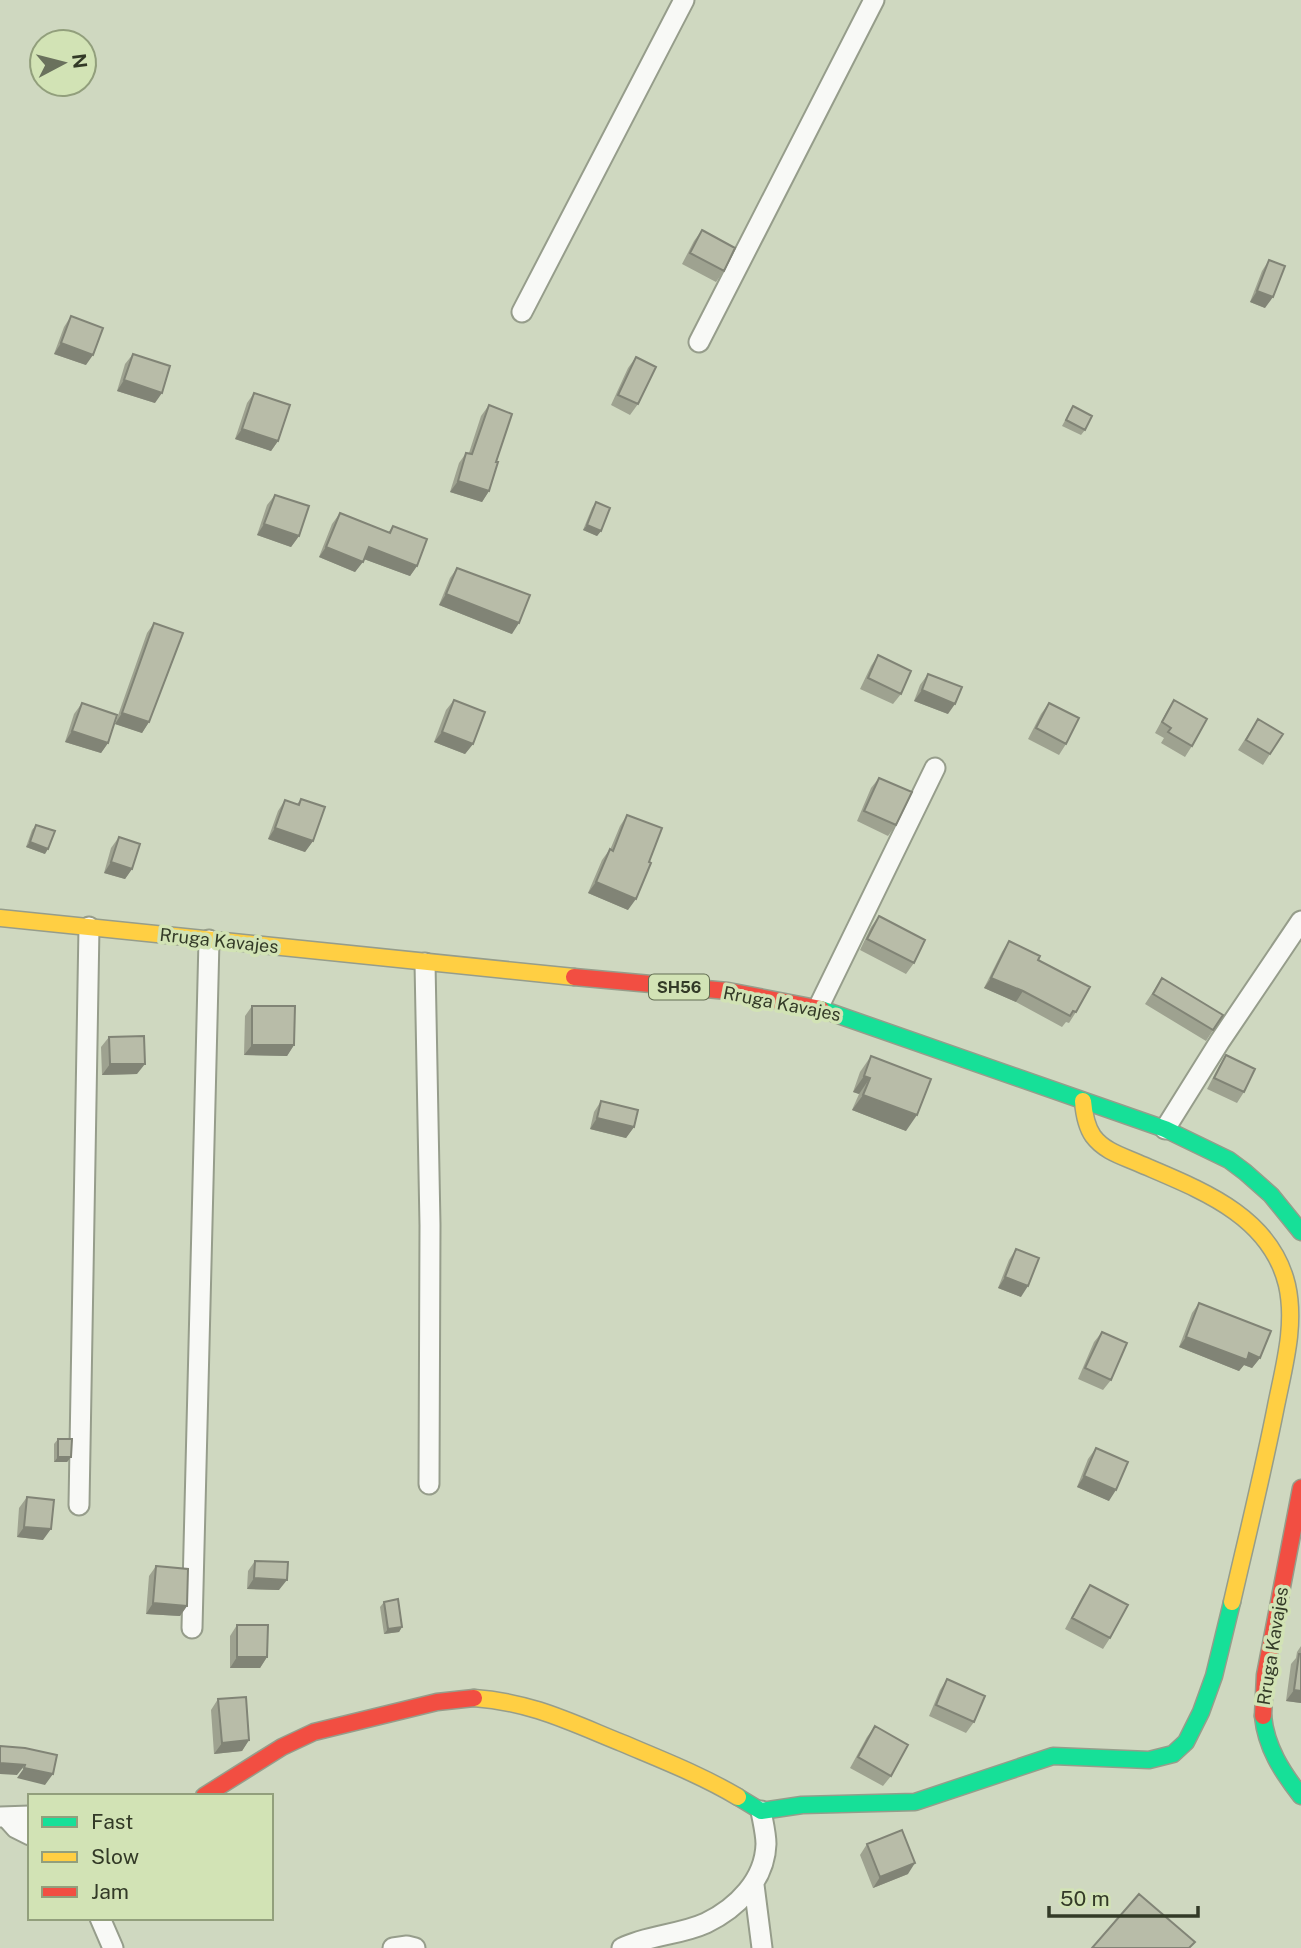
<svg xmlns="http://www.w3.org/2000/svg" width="1301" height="1948" font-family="'Public Sans',sans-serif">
<rect width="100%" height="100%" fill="#cfd8c0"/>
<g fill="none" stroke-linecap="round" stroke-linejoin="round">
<g stroke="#969d8b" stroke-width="23">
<path id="street" d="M 522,312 L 684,0
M 699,342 L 874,0
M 425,963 L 430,1225 L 429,1484
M 818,1008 L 935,768
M 1165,1129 L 1220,1041 L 1301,921
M 79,1505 L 89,927
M 192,1628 L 209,940
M 0,1817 L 30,1816
M 6,1817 L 16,1828 L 30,1835
M 754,1885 L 762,1948
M 100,1918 L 113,1948
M 393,1948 L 407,1946 L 415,1948
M 622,1948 C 648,1935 680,1935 706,1923 C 737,1908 765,1880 766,1844 C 766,1834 763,1822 761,1811"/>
</g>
<g stroke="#969d8b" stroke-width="19">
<path id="fast" d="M 821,1009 L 1165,1129 L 1229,1160 L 1245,1172 L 1271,1195 L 1301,1232
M 1263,1716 C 1266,1747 1282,1772 1301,1796
M 738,1797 L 761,1811 L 802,1805 L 915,1802 L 1053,1756 L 1149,1760 L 1173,1754 L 1186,1742 L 1201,1712 L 1214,1676 L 1232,1602"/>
</g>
<g stroke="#969d8b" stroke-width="19">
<path id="slow" d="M 0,918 L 574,977
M 1083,1101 C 1084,1113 1086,1126 1093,1136 C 1104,1151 1122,1156 1138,1163 C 1198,1189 1270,1214 1287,1285 C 1296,1325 1284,1366 1276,1406 C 1263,1472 1247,1537 1232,1602
M 474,1698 C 531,1702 570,1722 622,1743 C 662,1760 701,1775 738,1797"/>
</g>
<g stroke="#969d8b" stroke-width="19">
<path id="jam" d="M 574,977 L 728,991 L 821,1009
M 1263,1716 L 1265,1675 L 1301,1488
M 204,1796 L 282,1747 L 314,1732 L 437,1702 L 474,1698"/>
</g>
<use href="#street" stroke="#f8f9f6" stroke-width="19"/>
<use href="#fast" stroke="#16e098" stroke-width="16"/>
<use href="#slow" stroke="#ffcf43" stroke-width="16"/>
<use href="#jam" stroke="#f24e42" stroke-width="16"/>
</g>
<path fill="#9ea290" d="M 702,230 L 724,271 L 716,282 L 682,264 L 694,241 Z
M 1269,260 L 1265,308 L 1250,302 L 1262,271 Z
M 71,316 L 86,365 L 54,354 L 64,327 Z
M 133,354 L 155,403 L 117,391 L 125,364 Z
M 636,357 L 638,404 L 630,415 L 611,405 L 628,368 Z
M 254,393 L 278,441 L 271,451 L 235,439 L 247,403 Z
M 489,405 L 496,462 L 489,491 L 482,502 L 450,492 L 459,463 L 466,453 L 469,453 L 481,416 Z
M 1073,406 L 1085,430 L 1081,435 L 1062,426 Z
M 275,495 L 299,536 L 291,547 L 257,535 L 267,505 Z
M 596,502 L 601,531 L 597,536 L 583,530 L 592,508 Z
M 340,513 L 388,533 L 393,526 L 417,566 L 410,576 L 364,559 L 355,572 L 319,557 L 332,524 Z
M 457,568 L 512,634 L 439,605 L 450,578 Z
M 154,623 L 149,722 L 142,733 L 115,724 L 147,633 Z
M 878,655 L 901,694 L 893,704 L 860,689 L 871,666 Z
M 928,674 L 948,714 L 914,701 L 920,685 Z
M 454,700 L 473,744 L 465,754 L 434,742 L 446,710 Z
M 1174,700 L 1192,746 L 1185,757 L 1161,743 L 1164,738 L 1155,733 L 1167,711 Z
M 82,703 L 108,743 L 101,753 L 65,742 L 74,714 Z
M 1049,703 L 1066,744 L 1059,755 L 1028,739 L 1041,714 Z
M 1258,719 L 1270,754 L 1263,765 L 1238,750 Z
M 879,778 L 896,825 L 888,836 L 857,821 L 871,788 Z
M 301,799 L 313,841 L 305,852 L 268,839 L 278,811 L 285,800 L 297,804 Z
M 627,815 L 628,910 L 588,893 L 602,860 L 610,849 L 610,850 L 620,826 Z
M 36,825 L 45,854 L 26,847 L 32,830 Z
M 119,837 L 132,869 L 125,879 L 104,873 L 111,848 Z
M 879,916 L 914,963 L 906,974 L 860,950 L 871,927 Z
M 1009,941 L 1038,960 L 1076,1012 L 1069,1023 L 1066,1022 L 1062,1027 L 1016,1002 L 984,988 L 1002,952 Z
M 1162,978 L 1223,1015 L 1206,1041 L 1145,1004 Z
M 252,1006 L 294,1045 L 287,1056 L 244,1055 L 245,1016 Z
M 109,1037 L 137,1074 L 102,1075 L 101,1047 Z
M 1226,1055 L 1244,1092 L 1237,1103 L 1207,1089 L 1219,1066 Z
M 871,1056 L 906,1131 L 852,1110 L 859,1094 L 853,1092 L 860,1072 Z
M 601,1101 L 634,1127 L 626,1138 L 590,1129 L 594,1112 Z
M 1016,1249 L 1021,1297 L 998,1288 L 1009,1260 Z
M 1199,1303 L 1260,1358 L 1252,1368 L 1244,1365 L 1239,1371 L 1179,1347 L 1192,1313 Z
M 1102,1332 L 1111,1380 L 1103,1390 L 1078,1379 L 1094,1342 Z
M 58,1439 L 71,1457 L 67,1462 L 54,1462 L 54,1444 Z
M 1096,1448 L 1109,1501 L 1077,1487 L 1088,1459 Z
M 27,1497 L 43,1540 L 17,1537 L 19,1508 Z
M 255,1561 L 279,1590 L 247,1589 L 248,1571 Z
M 156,1566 L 187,1606 L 180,1616 L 146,1614 L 149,1576 Z
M 1090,1585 L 1110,1638 L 1103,1649 L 1065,1629 L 1083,1595 Z
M 384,1602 L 402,1627 L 399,1632 L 384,1634 L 380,1607 Z
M 237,1625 L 267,1657 L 260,1668 L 230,1668 L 230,1636 Z
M 1301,1646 L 1301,1703 L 1286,1701 L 1291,1664 L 1296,1658 L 1297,1652 Z
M 947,1679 L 974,1722 L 966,1733 L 929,1716 L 940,1690 Z
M 218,1699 L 249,1740 L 242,1751 L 214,1754 L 211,1710 Z
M 875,1726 L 891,1776 L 883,1786 L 850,1768 L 867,1737 Z
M 867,1844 L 908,1874 L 873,1888 L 860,1855 Z"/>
<path fill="#818476" d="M 1257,291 L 1273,297 L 1265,308 L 1250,302 Z
M 61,343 L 93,355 L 86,365 L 54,354 Z
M 124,380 L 162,393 L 155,403 L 117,391 Z
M 242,429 L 278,441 L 271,451 L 235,439 Z
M 458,481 L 489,491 L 482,502 L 450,492 Z
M 264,524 L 299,536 L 291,547 L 257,535 Z
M 587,525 L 601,531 L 597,536 L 583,530 Z
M 326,547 L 363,562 L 355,572 L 319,557 Z
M 369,547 L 417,566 L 410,576 L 361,558 Z
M 446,594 L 519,623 L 512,634 L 439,605 Z
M 922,690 L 955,704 L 948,714 L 914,701 Z
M 122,713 L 149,722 L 142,733 L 115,724 Z
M 72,731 L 108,743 L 101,753 L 65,742 Z
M 442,732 L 473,744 L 465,754 L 434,742 Z
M 275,828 L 313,841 L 305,852 L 268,839 Z
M 30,842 L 48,849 L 45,854 L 26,847 Z
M 111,862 L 132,869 L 125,879 L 104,873 Z
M 596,882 L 636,899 L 628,910 L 588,893 Z
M 991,978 L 1023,991 L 1016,1002 L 984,988 Z
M 252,1045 L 294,1045 L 287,1056 L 244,1055 Z
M 110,1064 L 145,1064 L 137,1074 L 102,1075 Z
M 864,1076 L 870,1078 L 859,1094 L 853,1092 Z
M 863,1095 L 917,1115 L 906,1131 L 852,1110 Z
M 597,1118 L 634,1127 L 626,1138 L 590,1129 Z
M 1005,1277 L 1028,1286 L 1021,1297 L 998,1288 Z
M 1186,1337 L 1249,1353 L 1260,1358 L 1252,1368 L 1244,1365 L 1239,1371 L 1179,1347 Z
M 58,1457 L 71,1457 L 67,1462 L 54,1462 Z
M 1084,1476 L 1116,1490 L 1109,1501 L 1077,1487 Z
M 24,1527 L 51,1529 L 43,1540 L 17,1537 Z
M 254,1578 L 287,1580 L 279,1590 L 247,1589 Z
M 153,1603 L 187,1606 L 180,1616 L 146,1614 Z
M 402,1627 L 399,1632 L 384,1634 L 388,1629 Z
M 237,1657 L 267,1657 L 260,1668 L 230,1668 Z
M 1294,1690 L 1301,1691 L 1301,1703 L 1286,1701 Z
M 249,1740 L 242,1751 L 214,1754 L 222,1743 Z
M 0,1763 L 25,1765 L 17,1775 L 0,1774 Z
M 24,1768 L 53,1774 L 45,1785 L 17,1778 Z
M 915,1863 L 908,1874 L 873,1888 L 880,1877 Z"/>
<path fill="#b8bca8" stroke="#818476" stroke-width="2" d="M 702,230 L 735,248 L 724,271 L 690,253 Z
M 1269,260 L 1285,266 L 1273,297 L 1257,291 Z
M 71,316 L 103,328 L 93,355 L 61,343 Z
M 133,354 L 170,366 L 162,393 L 124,380 Z
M 636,357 L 656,367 L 638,404 L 618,395 Z
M 254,393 L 290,405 L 278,441 L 242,429 Z
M 489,405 L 512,414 L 496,462 L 498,462 L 489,491 L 458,481 L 466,453 L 472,454 Z
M 1073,406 L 1092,416 L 1085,430 L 1066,420 Z
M 275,495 L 309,506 L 299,536 L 264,524 Z
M 596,502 L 610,508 L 601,531 L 587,525 Z
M 340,513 L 390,533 L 393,526 L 427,539 L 417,566 L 369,547 L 363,562 L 326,547 Z
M 457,568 L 530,595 L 519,623 L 446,594 Z
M 154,623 L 183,633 L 149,722 L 122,713 Z
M 878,655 L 911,671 L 901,694 L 868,678 Z
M 928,674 L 962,687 L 955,704 L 922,690 Z
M 454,700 L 485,712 L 473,744 L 442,732 Z
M 1174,700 L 1207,719 L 1192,746 L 1168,732 L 1171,728 L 1162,722 Z
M 82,703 L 117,715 L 108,743 L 72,731 Z
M 1049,703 L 1079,718 L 1066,744 L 1036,728 Z
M 1258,719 L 1283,734 L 1270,754 L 1246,740 Z
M 879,778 L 912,792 L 896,825 L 864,811 Z
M 301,799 L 325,807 L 313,841 L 275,828 L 285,800 L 299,805 Z
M 627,815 L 662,828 L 649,862 L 651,863 L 636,899 L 596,882 L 610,849 L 613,851 Z
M 36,825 L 55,831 L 48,849 L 30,842 Z
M 119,837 L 140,844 L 132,869 L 111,862 Z
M 879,916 L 925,940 L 914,963 L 867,939 Z
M 1009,941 L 1040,956 L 1038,960 L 1090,987 L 1076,1012 L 1073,1011 L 1070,1016 L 1023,991 L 991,978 Z
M 1162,978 L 1223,1015 L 1213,1030 L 1153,994 Z
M 252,1006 L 295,1006 L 294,1045 L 252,1045 Z
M 144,1036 L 145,1064 L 110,1064 L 109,1037 Z
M 1226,1055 L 1255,1069 L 1244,1092 L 1214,1078 Z
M 871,1056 L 931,1079 L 917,1115 L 863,1095 L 870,1078 L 864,1076 Z
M 601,1101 L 638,1110 L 634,1127 L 597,1118 Z
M 1016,1249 L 1039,1258 L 1028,1286 L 1005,1277 Z
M 1199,1303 L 1271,1331 L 1260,1358 L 1249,1353 L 1247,1360 L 1186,1337 Z
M 1102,1332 L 1127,1343 L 1111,1380 L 1085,1368 Z
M 58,1439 L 72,1439 L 71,1457 L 58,1457 Z
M 1096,1448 L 1128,1462 L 1116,1490 L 1084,1476 Z
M 27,1497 L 54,1500 L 51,1529 L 24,1527 Z
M 255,1561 L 288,1562 L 287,1580 L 254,1578 Z
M 156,1566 L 188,1569 L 187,1606 L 153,1603 Z
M 1090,1585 L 1128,1605 L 1110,1638 L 1072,1618 Z
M 398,1599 L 402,1627 L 388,1629 L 384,1602 Z
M 237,1625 L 268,1625 L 267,1657 L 237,1657 Z
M 1299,1654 L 1301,1654 L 1301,1691 L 1294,1690 Z
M 947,1679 L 985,1696 L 974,1722 L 936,1705 Z
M 246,1697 L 249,1740 L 222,1743 L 218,1699 Z
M 875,1726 L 908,1745 L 891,1776 L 858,1757 Z
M 0,1746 L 25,1748 L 57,1755 L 53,1774 L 24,1768 L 25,1765 L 0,1763 Z
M 902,1830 L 915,1863 L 880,1877 L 867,1844 Z
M 1139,1894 L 1195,1942 L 1189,1948 L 1092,1948 Z"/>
<g text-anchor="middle" stroke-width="7" stroke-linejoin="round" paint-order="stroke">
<rect fill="#d2e3b5" stroke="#636d52" stroke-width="2" x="649" y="974.5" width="60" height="25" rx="5"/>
<g font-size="16" font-weight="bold" fill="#333a27">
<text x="679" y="993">SH56</text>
</g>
<g font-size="18" fill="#333a27" stroke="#d2e3b5">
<text transform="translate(219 941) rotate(6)" y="6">Rruga Kavajes</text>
<text transform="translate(782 1004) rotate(11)" y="6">Rruga Kavajes</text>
<text transform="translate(1273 1646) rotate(-81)" y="6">Rruga Kavajes</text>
</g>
</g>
<rect x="28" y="1794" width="245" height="126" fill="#d2e3b5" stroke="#929f7c" stroke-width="2"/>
<rect x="42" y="1817" width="35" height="10" fill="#16e098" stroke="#929f7c" stroke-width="2"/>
<text x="91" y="1829" font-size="21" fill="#333a27">Fast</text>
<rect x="42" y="1852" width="35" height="10" fill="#ffcf43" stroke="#929f7c" stroke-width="2"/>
<text x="91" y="1864" font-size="21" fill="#333a27">Slow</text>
<rect x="42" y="1887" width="35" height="10" fill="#f24e42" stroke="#929f7c" stroke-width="2"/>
<text x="91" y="1899" font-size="21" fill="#333a27">Jam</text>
<g transform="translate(63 63) rotate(83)"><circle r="33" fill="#d2e3b5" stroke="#929f7c" stroke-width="2"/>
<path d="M0-5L12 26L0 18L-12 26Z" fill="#6a715d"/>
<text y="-10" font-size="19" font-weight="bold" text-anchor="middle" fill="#333a27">N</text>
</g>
<path d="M1049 1906v10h149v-10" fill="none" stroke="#333a27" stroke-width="3.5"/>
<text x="1060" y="1906" font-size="21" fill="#333a27" stroke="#d2e3b5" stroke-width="5" paint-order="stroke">50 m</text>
</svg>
